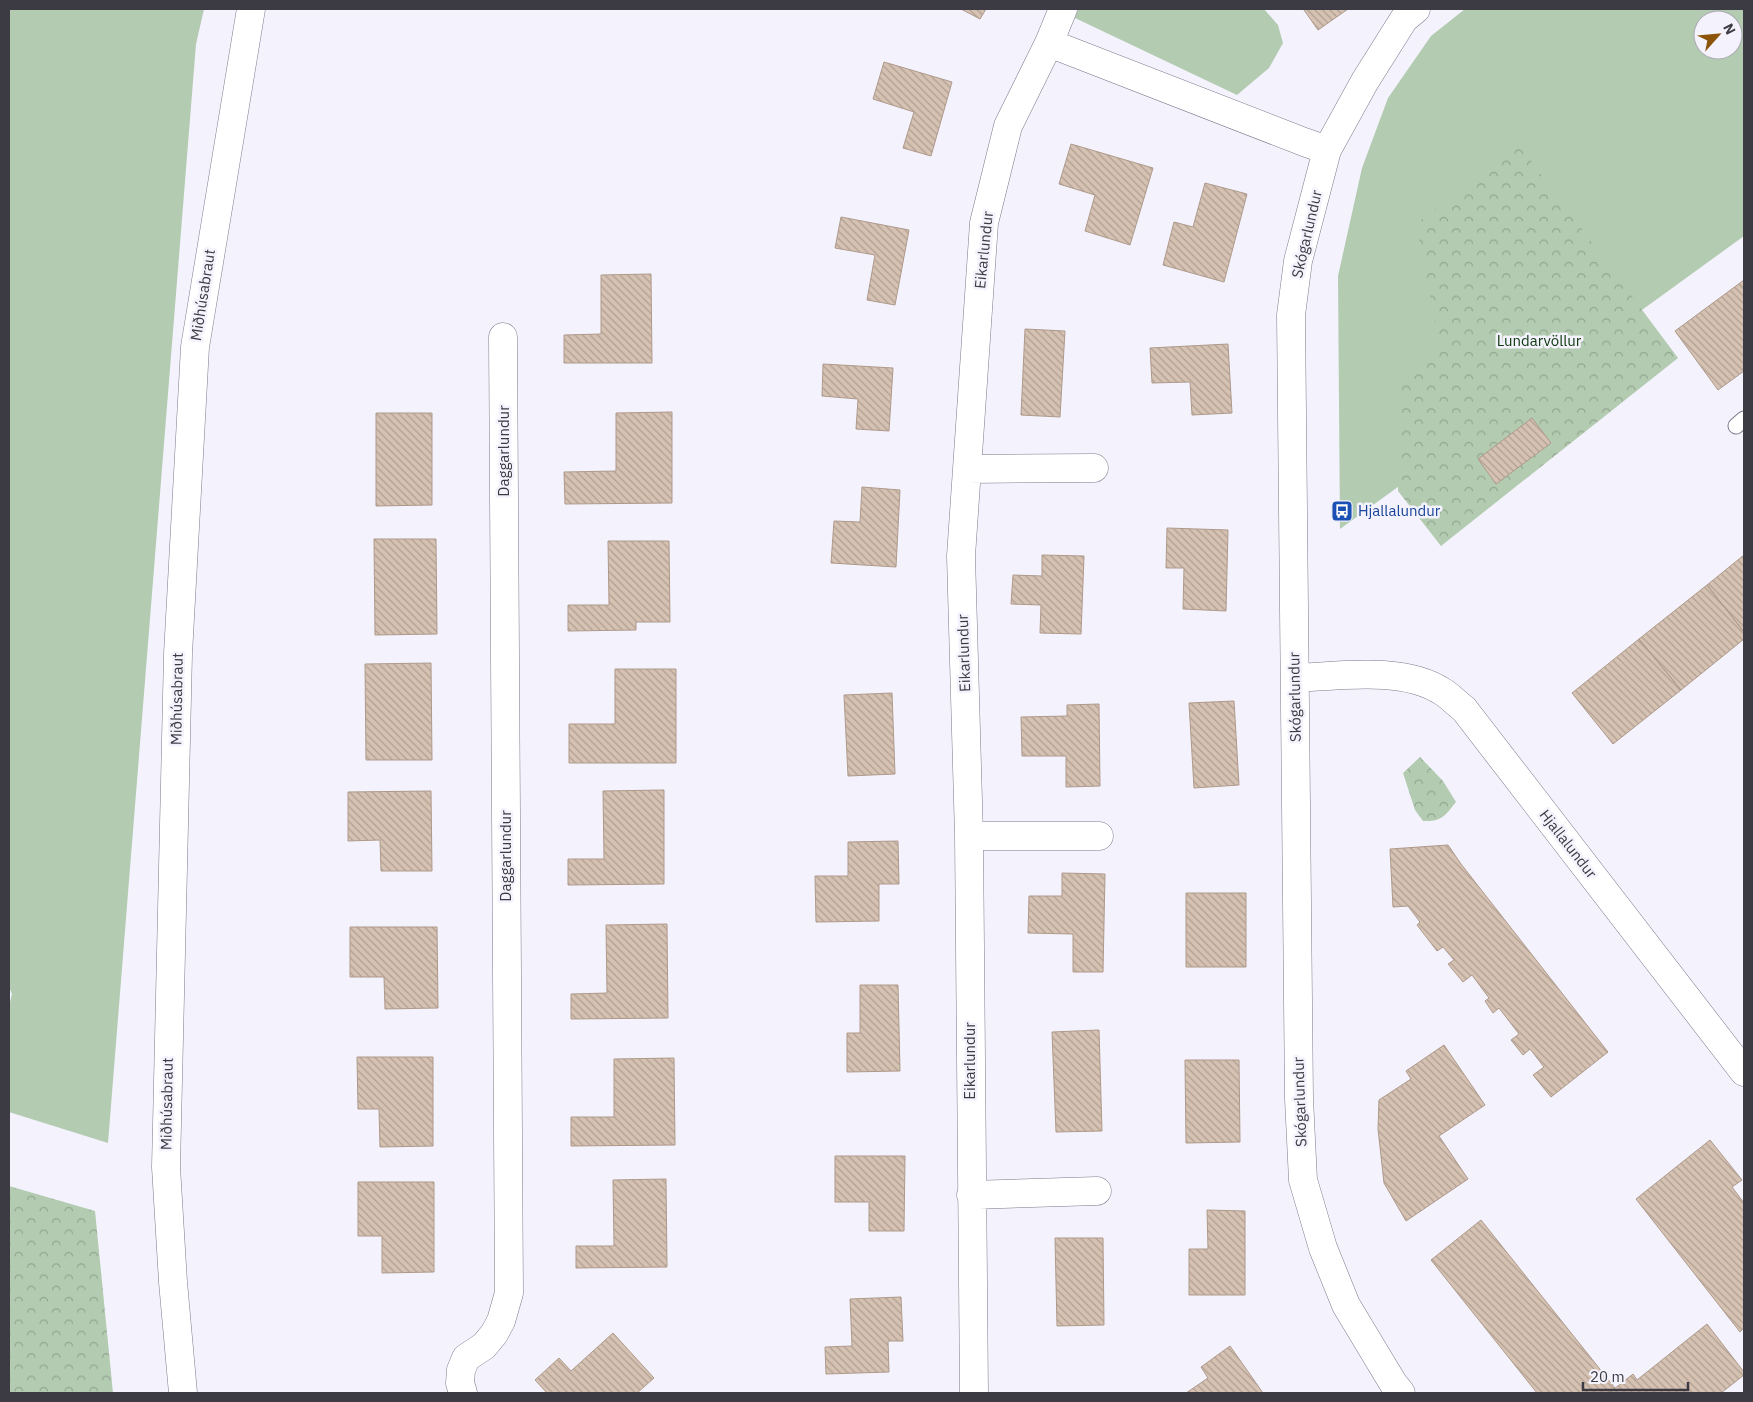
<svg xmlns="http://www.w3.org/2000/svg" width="1753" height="1402" font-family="'IBM Plex Sans',sans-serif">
<defs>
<pattern id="forest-crowns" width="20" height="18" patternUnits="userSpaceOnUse" patternTransform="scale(1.25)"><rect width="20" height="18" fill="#b3cbb1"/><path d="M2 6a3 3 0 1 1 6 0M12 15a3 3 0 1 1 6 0" fill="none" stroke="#93a692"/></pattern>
<pattern id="building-back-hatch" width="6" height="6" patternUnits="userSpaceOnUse" patternTransform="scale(1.25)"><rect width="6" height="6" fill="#d6c2b2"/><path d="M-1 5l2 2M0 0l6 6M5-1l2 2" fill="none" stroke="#af9f92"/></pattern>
</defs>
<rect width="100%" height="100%" fill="#f4f2fc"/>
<path fill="#b3cbb1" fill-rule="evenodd" d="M 9,9 L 204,9 L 196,44 L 108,1143 L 9,1112 L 9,1006 L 12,994 L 9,987 Z
M 1078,9 L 1264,9 L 1278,25 L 1283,43 L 1269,68 L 1237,95 L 1075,18 Z
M 1465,9 L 1744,9 L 1744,236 L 1340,529 L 1338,276 L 1362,168 L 1388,98 L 1431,36 ZM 1703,20 L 1733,20 L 1733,50 L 1703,50 Z"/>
<path fill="url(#forest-crowns)" d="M 1519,145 L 1678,358 L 1441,546 L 1398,491 L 1400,378 L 1440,347 L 1416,224 Z
M 1420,757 L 1443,781 L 1456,802 C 1445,816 1441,822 1423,821 L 1415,810 L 1403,773 Z
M 9,1186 L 95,1211 L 113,1393 L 9,1393 Z"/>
<path fill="url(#building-back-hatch)" stroke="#ae9a8c" d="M 961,9 L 986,9 L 980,19 Z
M 1305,9 L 1348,9 L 1318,30 L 1304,10 Z
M 884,62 L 952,82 L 931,156 L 903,148 L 914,112 L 873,99 Z
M 1071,144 L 1153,168 L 1130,245 L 1085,231 L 1095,195 L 1059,184 Z
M 1205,183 L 1247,194 L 1224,282 L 1163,265 L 1174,222 L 1193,227 Z
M 841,217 L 909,230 L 895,305 L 867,300 L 875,255 L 835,248 Z
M 651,274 L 652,363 L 564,363 L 564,335 L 601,334 L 601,275 Z
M 1744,280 L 1744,371 L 1718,390 L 1675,331 Z
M 1025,329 L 1065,331 L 1060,417 L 1021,415 Z
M 1228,344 L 1232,413 L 1192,415 L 1190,382 L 1152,383 L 1150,348 Z
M 823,364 L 893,368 L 889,431 L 856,429 L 858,399 L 822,396 Z
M 672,412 L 672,503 L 565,504 L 564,472 L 616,471 L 616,413 Z
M 376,413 L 432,413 L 432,505 L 376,506 Z
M 1532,418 L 1551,443 L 1496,484 L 1478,459 Z
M 862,487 L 900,490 L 896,567 L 831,563 L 834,521 L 860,522 Z
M 1167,528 L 1228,530 L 1226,611 L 1183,609 L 1184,568 L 1166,568 Z
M 374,539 L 436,539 L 437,634 L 375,635 Z
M 608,541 L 669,541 L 670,622 L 636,622 L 636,630 L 568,631 L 568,605 L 609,605 Z
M 1042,555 L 1084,556 L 1081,634 L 1040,633 L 1041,605 L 1011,604 L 1013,575 L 1042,576 Z
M 1744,555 L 1744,632 L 1707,585 Z
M 1707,585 L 1744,632 L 1744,639 L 1681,690 L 1639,639 Z
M 1639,639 L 1681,690 L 1613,744 L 1572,693 Z
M 431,663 L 432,760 L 366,760 L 365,664 Z
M 615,669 L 676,669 L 676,763 L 569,763 L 569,724 L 615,724 Z
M 892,693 L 895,774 L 848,776 L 844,695 Z
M 1234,701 L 1239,785 L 1194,788 L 1189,703 Z
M 1099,704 L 1100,786 L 1066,787 L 1066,756 L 1022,756 L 1021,717 L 1067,716 L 1067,705 Z
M 664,790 L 664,884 L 568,885 L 568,859 L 604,859 L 603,791 Z
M 431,791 L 432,871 L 381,871 L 380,840 L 348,841 L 348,792 Z
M 898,841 L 899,884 L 879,884 L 879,921 L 816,922 L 815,876 L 848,876 L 848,842 Z
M 1448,845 L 1461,864 L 1608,1052 L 1551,1097 L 1533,1075 L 1544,1067 L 1530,1049 L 1523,1055 L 1511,1040 L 1519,1034 L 1499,1008 L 1493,1013 L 1485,1001 L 1489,998 L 1472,975 L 1463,982 L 1448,964 L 1454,960 L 1443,947 L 1437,951 L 1417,925 L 1420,922 L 1408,906 L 1393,907 L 1390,849 Z
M 1062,873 L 1105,874 L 1103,972 L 1073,972 L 1073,934 L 1028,933 L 1029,896 L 1062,896 Z
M 1186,893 L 1246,893 L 1246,967 L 1186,967 Z
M 667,924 L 668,1018 L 571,1019 L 571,994 L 607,993 L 606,925 Z
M 350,927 L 437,927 L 438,1008 L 385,1009 L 384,977 L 350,977 Z
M 860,985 L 898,985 L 900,1071 L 847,1072 L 847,1033 L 860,1033 Z
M 1099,1030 L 1102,1131 L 1056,1132 L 1052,1032 Z
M 1444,1045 L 1485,1105 L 1439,1136 L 1468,1179 L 1406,1221 L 1384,1183 L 1378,1129 L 1379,1100 L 1411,1079 L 1406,1071 Z
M 357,1057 L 433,1057 L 433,1146 L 380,1147 L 379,1109 L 358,1109 Z
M 674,1058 L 675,1145 L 571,1146 L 571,1117 L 614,1117 L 614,1059 Z
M 1185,1060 L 1239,1060 L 1240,1142 L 1186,1143 Z
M 1710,1140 L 1742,1180 L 1732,1187 L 1744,1203 L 1744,1328 L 1740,1332 L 1636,1199 Z
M 835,1156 L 905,1156 L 904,1231 L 869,1231 L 869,1202 L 835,1202 Z
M 666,1179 L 667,1267 L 576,1268 L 576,1246 L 614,1246 L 613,1180 Z
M 358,1182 L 434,1182 L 434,1272 L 382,1273 L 382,1236 L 358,1236 Z
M 1207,1210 L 1245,1211 L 1245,1295 L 1189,1295 L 1189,1249 L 1208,1249 Z
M 1481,1220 L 1615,1388 L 1609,1393 L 1537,1393 L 1431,1260 Z
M 1055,1238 L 1103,1238 L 1104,1325 L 1057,1326 Z
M 901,1297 L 903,1341 L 888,1341 L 889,1372 L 826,1374 L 825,1347 L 852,1346 L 850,1299 Z
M 1707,1324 L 1744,1372 L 1744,1375 L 1721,1393 L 1609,1393 L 1633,1374 L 1637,1380 Z
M 613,1333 L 654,1378 L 637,1393 L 547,1393 L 535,1380 L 559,1358 L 571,1371 Z
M 1230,1346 L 1263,1393 L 1186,1393 L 1208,1378 L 1201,1367 Z"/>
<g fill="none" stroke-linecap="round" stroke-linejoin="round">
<g stroke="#7e798d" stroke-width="17">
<path id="service" d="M 1736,426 L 1744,419"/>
</g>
<g stroke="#7e798d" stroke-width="29">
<path id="minor" d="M 1049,43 L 1304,142 L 1327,150
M 967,469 L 1094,468
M 1295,678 C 1339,676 1404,666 1443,692 C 1450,696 1457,704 1464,709 L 1744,1072
M 969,836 L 1099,836
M 971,1195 L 1097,1191
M 463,1393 L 460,1383 L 461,1370 L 466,1358 L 484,1346 L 494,1334 L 501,1321 L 509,1293 L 503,337
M 974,1393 L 969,836 L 961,556 L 967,469 L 984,223 L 1008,126 L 1049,43 L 1063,9
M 1401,1393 L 1393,1383 L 1346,1305 L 1323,1248 L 1303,1180 L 1299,1099 L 1291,315 L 1298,261 L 1327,150 L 1365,81 L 1404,19 L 1416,9"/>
</g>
<g stroke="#7e798d" stroke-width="29">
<path id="tertiary" d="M 183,1393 L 173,1282 L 166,1167 L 178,654 L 195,347 L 251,9"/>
</g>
<use href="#service" stroke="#fff" stroke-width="15"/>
<use href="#minor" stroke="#fff" stroke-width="28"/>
<use href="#tertiary" stroke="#fff" stroke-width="28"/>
</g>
<defs>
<g id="bus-square" transform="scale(1.125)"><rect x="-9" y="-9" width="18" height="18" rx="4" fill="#1a4fb4" stroke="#f4f2fc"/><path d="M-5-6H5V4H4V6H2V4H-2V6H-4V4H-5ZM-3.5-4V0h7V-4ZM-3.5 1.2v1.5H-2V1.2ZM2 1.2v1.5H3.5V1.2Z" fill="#fff"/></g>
</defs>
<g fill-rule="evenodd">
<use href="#bus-square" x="1342" y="511"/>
</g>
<g text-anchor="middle" stroke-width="5" stroke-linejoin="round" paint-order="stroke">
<g font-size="15" fill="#3c3a43" stroke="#f4f2fc">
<text transform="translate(1307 234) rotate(-77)" y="5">Skógarlundur</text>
<text transform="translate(984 250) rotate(-84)" y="5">Eikarlundur</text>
<text transform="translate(203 295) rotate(-81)" y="5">Miðhúsabraut</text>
<text transform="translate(504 451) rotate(-90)" y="5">Daggarlundur</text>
<text transform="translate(964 653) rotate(-92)" y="5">Eikarlundur</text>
<text transform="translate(1295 697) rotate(-91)" y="5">Skógarlundur</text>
<text transform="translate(177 699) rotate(-89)" y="5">Miðhúsabraut</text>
<text transform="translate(1568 844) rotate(52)" y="5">Hjallalundur</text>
<text transform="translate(506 856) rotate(-90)" y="5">Daggarlundur</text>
<text transform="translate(970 1061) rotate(-90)" y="5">Eikarlundur</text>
<text transform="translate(1300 1102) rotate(-92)" y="5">Skógarlundur</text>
<text transform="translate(167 1104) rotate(-89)" y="5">Miðhúsabraut</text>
</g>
<g font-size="15" fill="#0b370b" stroke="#f4f2fc">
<text x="1539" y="346">Lundarvöllur</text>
</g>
<g font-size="15" fill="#164399" stroke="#f4f2fc" text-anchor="start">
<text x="1358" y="516">Hjallalundur</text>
</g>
</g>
<rect width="1753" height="1402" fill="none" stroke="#3c3a43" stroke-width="20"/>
<g transform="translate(1718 35) rotate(63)"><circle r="24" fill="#f4f2fc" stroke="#aaa8b2"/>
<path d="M0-4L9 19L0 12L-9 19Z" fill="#8b5408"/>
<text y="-8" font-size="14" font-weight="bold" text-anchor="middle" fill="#3c3a43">N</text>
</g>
<path d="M1583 1382v8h105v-8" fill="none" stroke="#3c3a43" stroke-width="2.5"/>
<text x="1590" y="1382" font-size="15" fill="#3c3a43" stroke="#f4f2fc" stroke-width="4" paint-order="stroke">20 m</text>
</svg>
